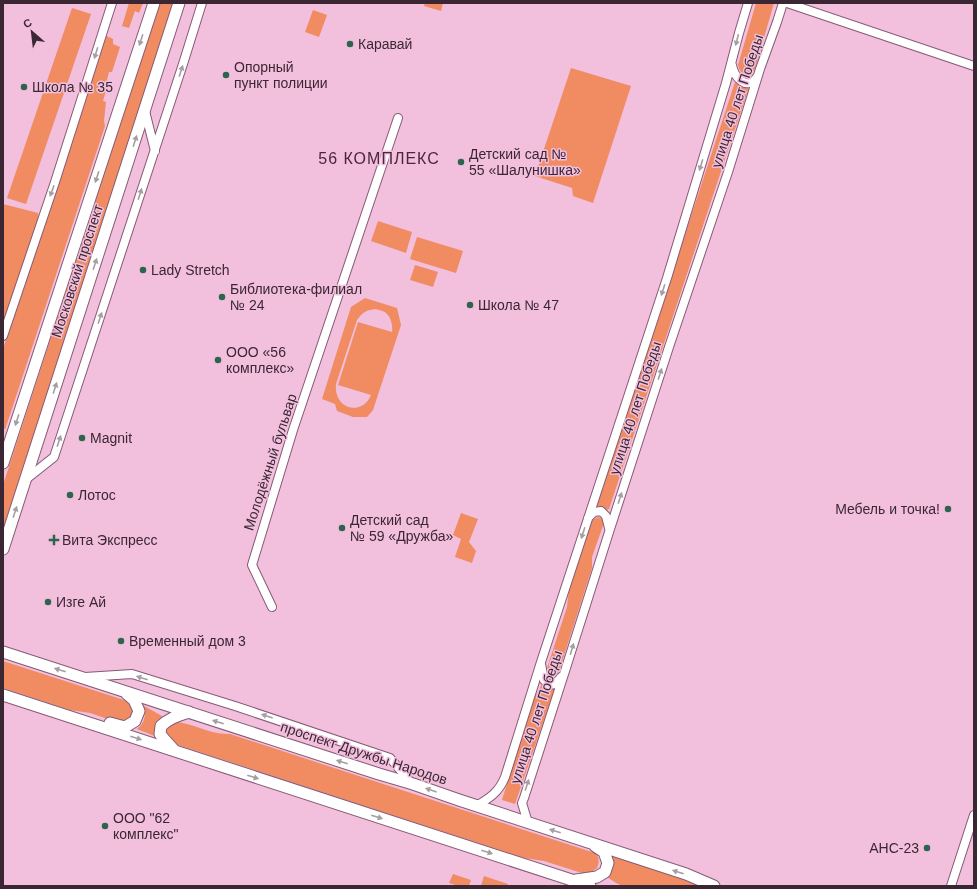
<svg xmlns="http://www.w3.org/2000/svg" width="977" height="889" font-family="Helvetica,sans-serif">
<rect width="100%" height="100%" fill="#f2bfdd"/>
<path fill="#f18b61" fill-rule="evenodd" d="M 129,3 L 143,3 L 139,13 L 135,11 L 129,28 L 122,26 Z
M 160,3 L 174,3 L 3,529 L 3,485 Z
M 425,3 L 443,3 L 441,11 L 424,6 Z
M 756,3 L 774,3 L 755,69 L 751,74 C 743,75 740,73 738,65 Z
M 72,8 L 91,14 L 26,204 L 7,198 Z
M 313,10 L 327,15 L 319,37 L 305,32 Z
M 105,35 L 113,39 L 113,44 L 120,47 L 112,72 L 109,72 L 107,80 L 108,83 L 103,101 L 106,102 L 104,121 L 105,126 L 5,430 L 3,425 L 3,349 Z
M 571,68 L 631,86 L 593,203 L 573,196 L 572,188 L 535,176 Z
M 735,82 L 742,87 L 749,87 L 609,509 L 606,510 L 604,507 L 596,506 Z
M 3,204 L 38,213 L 38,220 L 3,323 Z
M 378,221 L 412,232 L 406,253 L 371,241 Z
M 417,237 L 463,251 L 456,273 L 410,259 Z
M 415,265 L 438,272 L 433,287 L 410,280 Z
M 365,298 L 397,308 L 401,325 L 373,410 L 367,417 L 353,417 L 337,411 L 335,404 L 322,399 L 351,307 ZM 376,309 C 379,310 384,311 386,313 C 391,317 393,326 392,332 L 358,322 L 338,385 L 371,395 C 362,417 333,409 336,384 L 357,320 C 363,312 366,310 376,309 Z
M 461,513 L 478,519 L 469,542 L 476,551 L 472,563 L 455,557 L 461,539 L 453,535 Z
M 598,517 C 601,518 603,519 604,523 L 592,557 L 592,568 L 559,671 C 557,674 555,674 551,673 L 547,668 L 567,607 L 569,590 L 592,520 Z
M 3,661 L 124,700 C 132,705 134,707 132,717 L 126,722 L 117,722 L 90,713 L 70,710 L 3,688 Z
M 542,684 C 546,688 549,688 555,688 L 515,804 L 502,800 L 533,700 Z
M 144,706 L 162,716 L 158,722 L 157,737 L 137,729 C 145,723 146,715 144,706 Z
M 174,722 C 192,722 209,735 230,734 L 595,853 C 600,858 599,863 597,868 L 590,873 L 585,874 L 544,861 L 524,858 L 172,743 C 165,733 164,730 174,722 Z
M 611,854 L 680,878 L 698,886 L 623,886 L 618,884 L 605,876 L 612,862 Z
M 453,874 L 471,880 L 469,886 L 458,886 L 449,883 Z
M 484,876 L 508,884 L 507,886 L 481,886 Z"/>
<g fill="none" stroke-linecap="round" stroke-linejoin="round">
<g stroke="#865a75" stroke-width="10">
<path id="minor" d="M 787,3 L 974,66
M 732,65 C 734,77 747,92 757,77
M 145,111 L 155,151
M 3,336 L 55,182 L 112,3
M 25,480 L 54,457 L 183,64 L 202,3
M 588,518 L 594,512 L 601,511 L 606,516 L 609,528
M 272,607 L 252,565 L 293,430 L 398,118
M 541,664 L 544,680 L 549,685 L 555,684 L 561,677
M 85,677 L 132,674 L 235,706 L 390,758 L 412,784
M 476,806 C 490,798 499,792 505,777 L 541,662 L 667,278 L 726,83 L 739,33 L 748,3
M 528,823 L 522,803 L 524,798 L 565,671 L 610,529 L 669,347 L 728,172 L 760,69 L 777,22 L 783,3
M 951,886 L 974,815"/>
</g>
<g stroke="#865a75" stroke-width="13">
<path id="major" d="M 3,463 L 154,3
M 3,549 L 179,3
M 3,652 L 379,774 L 413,784 L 459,800 L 686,874 L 714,886
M 3,695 L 590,886
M 110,723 L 125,727 L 135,721 L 139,711 L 134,700 L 126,693
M 174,750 L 164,739 L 160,734 L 161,726 C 169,718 178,716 189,712
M 576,880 L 597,877 L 605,872 L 608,863 L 604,852 L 595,846"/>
</g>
<use href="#minor" stroke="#fff" stroke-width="8"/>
<use href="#major" stroke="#fff" stroke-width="11"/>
</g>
<defs><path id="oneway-solid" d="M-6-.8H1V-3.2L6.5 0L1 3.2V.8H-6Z"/></defs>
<g fill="#a69ea3">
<use href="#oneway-solid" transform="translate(141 40) rotate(108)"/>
<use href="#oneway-solid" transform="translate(737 40) rotate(104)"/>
<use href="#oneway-solid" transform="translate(96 53) rotate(107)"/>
<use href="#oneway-solid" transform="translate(181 71) rotate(-72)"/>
<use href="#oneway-solid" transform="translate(135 141) rotate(-72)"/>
<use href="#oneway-solid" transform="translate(701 165) rotate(107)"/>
<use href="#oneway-solid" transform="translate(97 177) rotate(108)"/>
<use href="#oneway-solid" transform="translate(52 191) rotate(110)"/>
<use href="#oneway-solid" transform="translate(140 194) rotate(-72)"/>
<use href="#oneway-solid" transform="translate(95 264) rotate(-72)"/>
<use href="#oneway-solid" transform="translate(663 290) rotate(108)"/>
<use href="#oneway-solid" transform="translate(100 318) rotate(-72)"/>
<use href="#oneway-solid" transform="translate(660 374) rotate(-72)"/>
<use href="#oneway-solid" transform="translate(55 388) rotate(-72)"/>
<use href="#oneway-solid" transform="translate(17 420) rotate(108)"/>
<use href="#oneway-solid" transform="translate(59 441) rotate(-72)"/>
<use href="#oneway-solid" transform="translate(620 498) rotate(-72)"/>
<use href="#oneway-solid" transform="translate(15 512) rotate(-72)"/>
<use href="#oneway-solid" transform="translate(583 533) rotate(108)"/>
<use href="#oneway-solid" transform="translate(572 649) rotate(-73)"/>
<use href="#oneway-solid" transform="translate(60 670) rotate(-162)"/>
<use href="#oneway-solid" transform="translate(142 678) rotate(-163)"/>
<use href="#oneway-solid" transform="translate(267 716) rotate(-161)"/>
<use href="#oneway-solid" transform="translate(218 722) rotate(-162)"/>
<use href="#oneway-solid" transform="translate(136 738) rotate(18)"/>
<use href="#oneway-solid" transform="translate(342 762) rotate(-162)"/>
<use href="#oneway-solid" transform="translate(253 777) rotate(18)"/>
<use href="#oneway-solid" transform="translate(527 785) rotate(-72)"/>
<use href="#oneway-solid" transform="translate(431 790) rotate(-161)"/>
<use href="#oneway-solid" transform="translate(377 817) rotate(18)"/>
<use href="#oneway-solid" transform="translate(555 831) rotate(-162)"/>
<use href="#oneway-solid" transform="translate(487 852) rotate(18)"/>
<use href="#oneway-solid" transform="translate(678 872) rotate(-162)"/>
</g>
<g fill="#2c644c" stroke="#f2bfdd" stroke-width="1.5">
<circle cx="350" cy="44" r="4"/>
<circle cx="226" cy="75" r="4"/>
<circle cx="24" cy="87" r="4"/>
<circle cx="461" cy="162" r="4"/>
<circle cx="143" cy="270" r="4"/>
<circle cx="222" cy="297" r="4"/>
<circle cx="470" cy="305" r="4"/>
<circle cx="218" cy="360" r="4"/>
<circle cx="82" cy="438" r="4"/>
<circle cx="70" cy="495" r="4"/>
<circle cx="948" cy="509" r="4"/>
<circle cx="342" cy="528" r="4"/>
<path d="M52 534h4v4h4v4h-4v4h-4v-4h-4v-4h4z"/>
<circle cx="48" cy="602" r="4"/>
<circle cx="121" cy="641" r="4"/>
<circle cx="105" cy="826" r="4"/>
<circle cx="927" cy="848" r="4"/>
</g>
<g text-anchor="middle" stroke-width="3" stroke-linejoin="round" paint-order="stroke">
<g font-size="14" fill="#3a2733" stroke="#f2bfdd" text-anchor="start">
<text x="358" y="49">Каравай</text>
<text x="234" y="72">Опорный<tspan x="234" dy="16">пункт полиции</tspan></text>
<text x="32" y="92">Школа № 35</text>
<text x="469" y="159">Детский сад №<tspan x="469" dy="16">55 «Шалунишка»</tspan></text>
<text x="151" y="275">Lady Stretch</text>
<text x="230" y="294">Библиотека-филиал<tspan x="230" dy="16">№ 24</tspan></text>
<text x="478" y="310">Школа № 47</text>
<text x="226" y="357">ООО «56<tspan x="226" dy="16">комплекс»</tspan></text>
<text x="90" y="443">Magnit</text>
<text x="78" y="500">Лотос</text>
<text x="940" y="514" text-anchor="end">Мебель и точка!</text>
<text x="350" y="525">Детский сад<tspan x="350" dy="16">№ 59 «Дружба»</tspan></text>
<text x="62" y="545">Вита Экспресс</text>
<text x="56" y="607">Изге Ай</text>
<text x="129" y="646">Временный дом 3</text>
<text x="113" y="823">ООО "62<tspan x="113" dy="16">комплекс"</tspan></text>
<text x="919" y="853" text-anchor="end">АНС-23</text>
</g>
<g font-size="14" fill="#3a2733" stroke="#f2bfdd">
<text transform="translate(737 101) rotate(-72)" y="5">улица 40 лет Победы</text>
<text transform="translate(77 271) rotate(-72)" y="5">Московский проспект</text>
<text transform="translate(635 408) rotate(-72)" y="5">улица 40 лет Победы</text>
<text transform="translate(270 462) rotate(-72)" y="5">Молодёжный бульвар</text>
<text transform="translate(536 717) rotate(-72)" y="5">улица 40 лет Победы</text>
<text transform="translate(364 753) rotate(18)" y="5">проспект Дружбы Народов</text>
</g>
<g font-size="16" letter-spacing="1" fill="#4c253e" stroke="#f2bfdd">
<text x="379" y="164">56 КОМПЛЕКС</text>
</g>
</g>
<rect width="977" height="889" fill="none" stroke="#3a2733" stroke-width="8"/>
<g transform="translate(32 32) rotate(332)" stroke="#f2bfdd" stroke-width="3" paint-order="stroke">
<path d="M0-3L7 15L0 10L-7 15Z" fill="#3a2733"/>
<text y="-6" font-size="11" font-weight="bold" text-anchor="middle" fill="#3a2733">С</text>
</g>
</svg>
